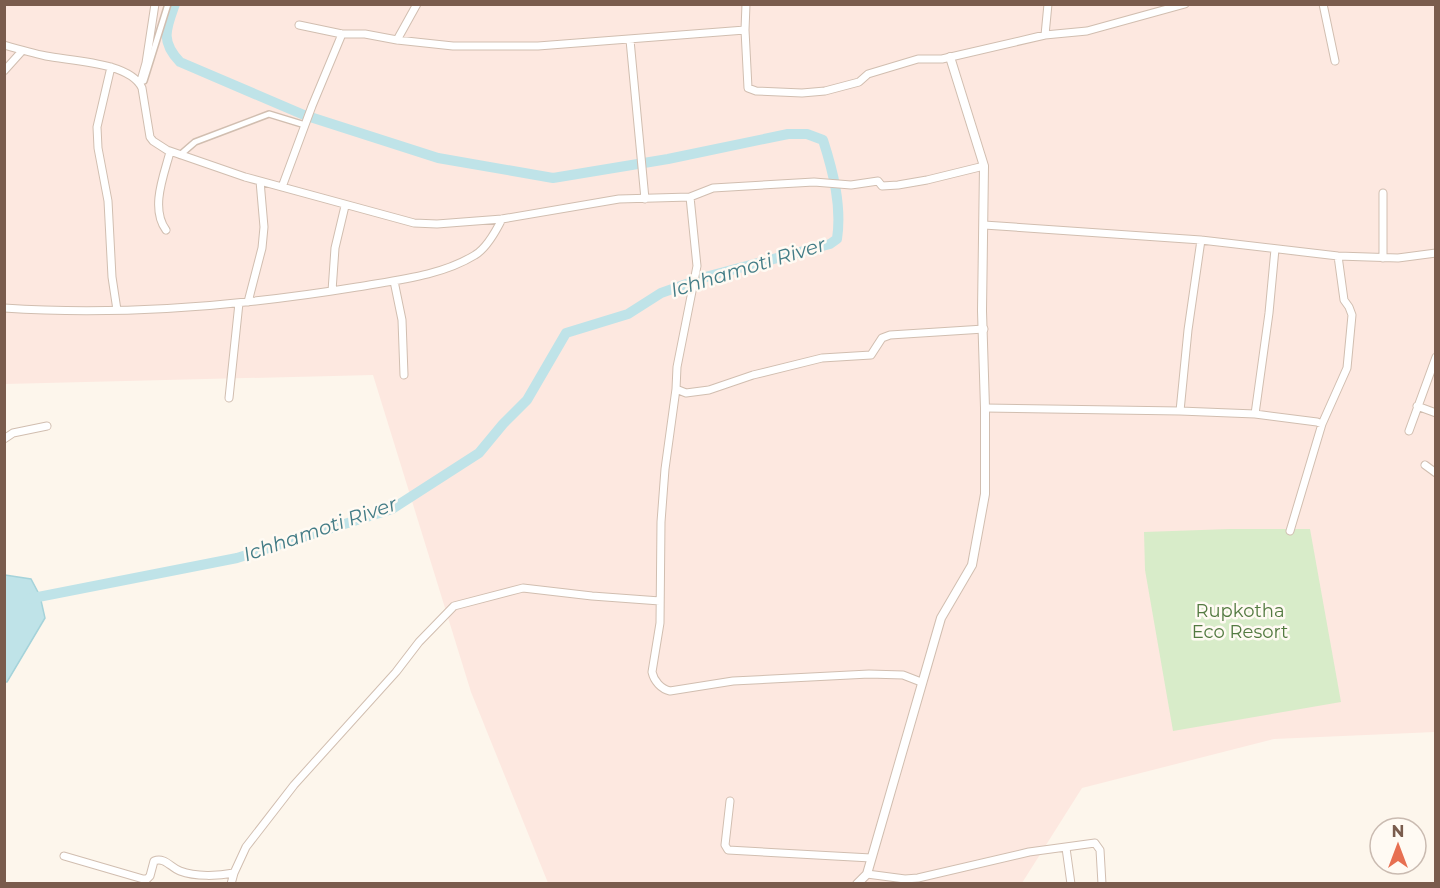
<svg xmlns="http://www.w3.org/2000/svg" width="1440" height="888" font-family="Montserrat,sans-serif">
<rect width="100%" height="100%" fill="#fdf6ec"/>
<path fill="#fde8e0" d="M 4,5 L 1435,5 L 1435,732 L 1274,739 L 1082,788 L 1022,883 L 548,883 L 471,692 L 373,375 L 5,384 Z"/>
<path fill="#d8ecc9" d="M 1230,529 L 1310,529 L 1341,702 L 1173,731 L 1145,570 L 1144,532 Z"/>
<path fill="#bfe3e8" stroke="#a5d3da" stroke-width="1.5" d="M 5,575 L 31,579 L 40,596 L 45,618 L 7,682 L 4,682 Z"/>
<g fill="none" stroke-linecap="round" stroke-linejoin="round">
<path stroke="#bfe3e8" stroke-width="10" d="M 28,599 L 237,558 L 392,509 L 479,453 L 503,424 L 527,400 L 566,333 L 628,314 L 661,293 L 709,276 L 830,244 L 837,239 C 842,206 833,171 823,140 L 807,134 L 788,134 L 668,159 L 553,178 L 438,158 L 304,115 L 180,62 C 160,41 166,29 175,4"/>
<g stroke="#d1beb0" stroke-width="8">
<path id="pedestrian" d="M 144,81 L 168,4
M 180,155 L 195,142 L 269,114 L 305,125"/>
</g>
<g stroke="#d1beb0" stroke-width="9">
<path id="minor" d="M 746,4 L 745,30 L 748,88 L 756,91 L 802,93 L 825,91 L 859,82 L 868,74 L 918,59 L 942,59 L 1045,35 L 1087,31 L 1185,4
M 1323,4 L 1335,61
M 299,25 L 342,34 L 365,34 L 397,40 L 453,46 L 538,46 L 745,30
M 1045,35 L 1048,4
M 397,40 L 417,4
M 630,40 L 645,199
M 4,45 C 18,49 32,53 46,56 C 71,61 130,62 142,88 L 150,137 L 153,141 L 167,150 L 245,177 L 414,223 L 437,224 L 502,219 L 619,199 L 690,197 L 713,188 L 814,182 L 851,185 L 878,181 L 882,186 L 898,185 L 927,180 L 984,166
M 111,67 L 97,127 L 98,148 L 108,201 L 112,277 L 117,310
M 4,71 L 22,51
M 140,84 L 146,63 L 155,4
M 282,187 L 312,106 L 342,34
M 1383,193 L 1383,258
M 690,197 L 697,266 L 677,367 L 676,389 L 686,393 L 709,390 L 753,375 L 822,358 L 871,355 L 882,338 L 890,335 L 984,329
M 984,225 L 1201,240 L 1338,256 L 1398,258 L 1436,253
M 166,230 C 150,208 164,175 170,152
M 394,281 L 402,320 L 404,375
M 332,291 L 335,248 L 345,206
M 248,302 L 262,248 L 264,227 L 260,181
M 4,308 C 123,316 241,306 357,287 C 397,280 441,276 475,255 C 487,248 496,231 502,219
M 676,389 L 665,469 L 661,522 L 660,623 L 652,672 C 654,681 661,689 670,691 L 733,681 L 869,674 L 903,675 L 921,682
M 229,398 L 239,303
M 1417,406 L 1436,413
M 985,408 L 1180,411 L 1255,414 L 1317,422 L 1322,424 L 1290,531
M 1180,411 L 1188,330 L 1201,240
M 1255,414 L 1269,313 L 1275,249
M 1322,424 L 1347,368 L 1352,315 L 1349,307 L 1344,300 L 1338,256
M 1409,431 L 1436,357
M 4,439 L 13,433 L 47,426
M 1425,465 L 1436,473
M 730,801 L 725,845 L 728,850 L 871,858
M 1066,848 L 1071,884
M 64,856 L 143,879 L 147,879 L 150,876 L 154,861 C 165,857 170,867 180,871 C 196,877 218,876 234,873 L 231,884
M 234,873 L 246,847 L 294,785 L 396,672 L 419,642 L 454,606 L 523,588 L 592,596 L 660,601
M 867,874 L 905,879 L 918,878 L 1029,852 L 1095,843 L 1100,850 L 1102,884"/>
</g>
<g stroke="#d1beb0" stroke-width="10">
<path id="tertiary" d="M 857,884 L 867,874 L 941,618 L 972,565 L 985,494 L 985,408 L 982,311 L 984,166 L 950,57"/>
</g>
<use href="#pedestrian" stroke="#fff" stroke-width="5"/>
<use href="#minor" stroke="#fff" stroke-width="7"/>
<use href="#tertiary" stroke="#fff" stroke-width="8"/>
</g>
<g text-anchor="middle" stroke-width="5" stroke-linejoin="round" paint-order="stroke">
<g font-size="18" fill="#537a41" stroke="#fffaf3">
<text x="1240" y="617">Rupkotha<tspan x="1240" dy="21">Eco Resort</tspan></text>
</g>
<g font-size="20" font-style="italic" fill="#437c86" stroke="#fffaf3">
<text transform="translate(748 267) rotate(-17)" y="7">Ichhamoti River</text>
<text transform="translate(320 529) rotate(-19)" y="7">Ichhamoti River</text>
</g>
</g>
<rect width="1440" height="888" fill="none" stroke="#7a5c4d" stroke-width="12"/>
<g transform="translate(1398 846)"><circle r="28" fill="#fffaf3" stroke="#cabbb1" stroke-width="1.5"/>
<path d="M0-4.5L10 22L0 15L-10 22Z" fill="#e76f51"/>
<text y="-9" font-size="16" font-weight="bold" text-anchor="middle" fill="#7a5c4d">N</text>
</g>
</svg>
